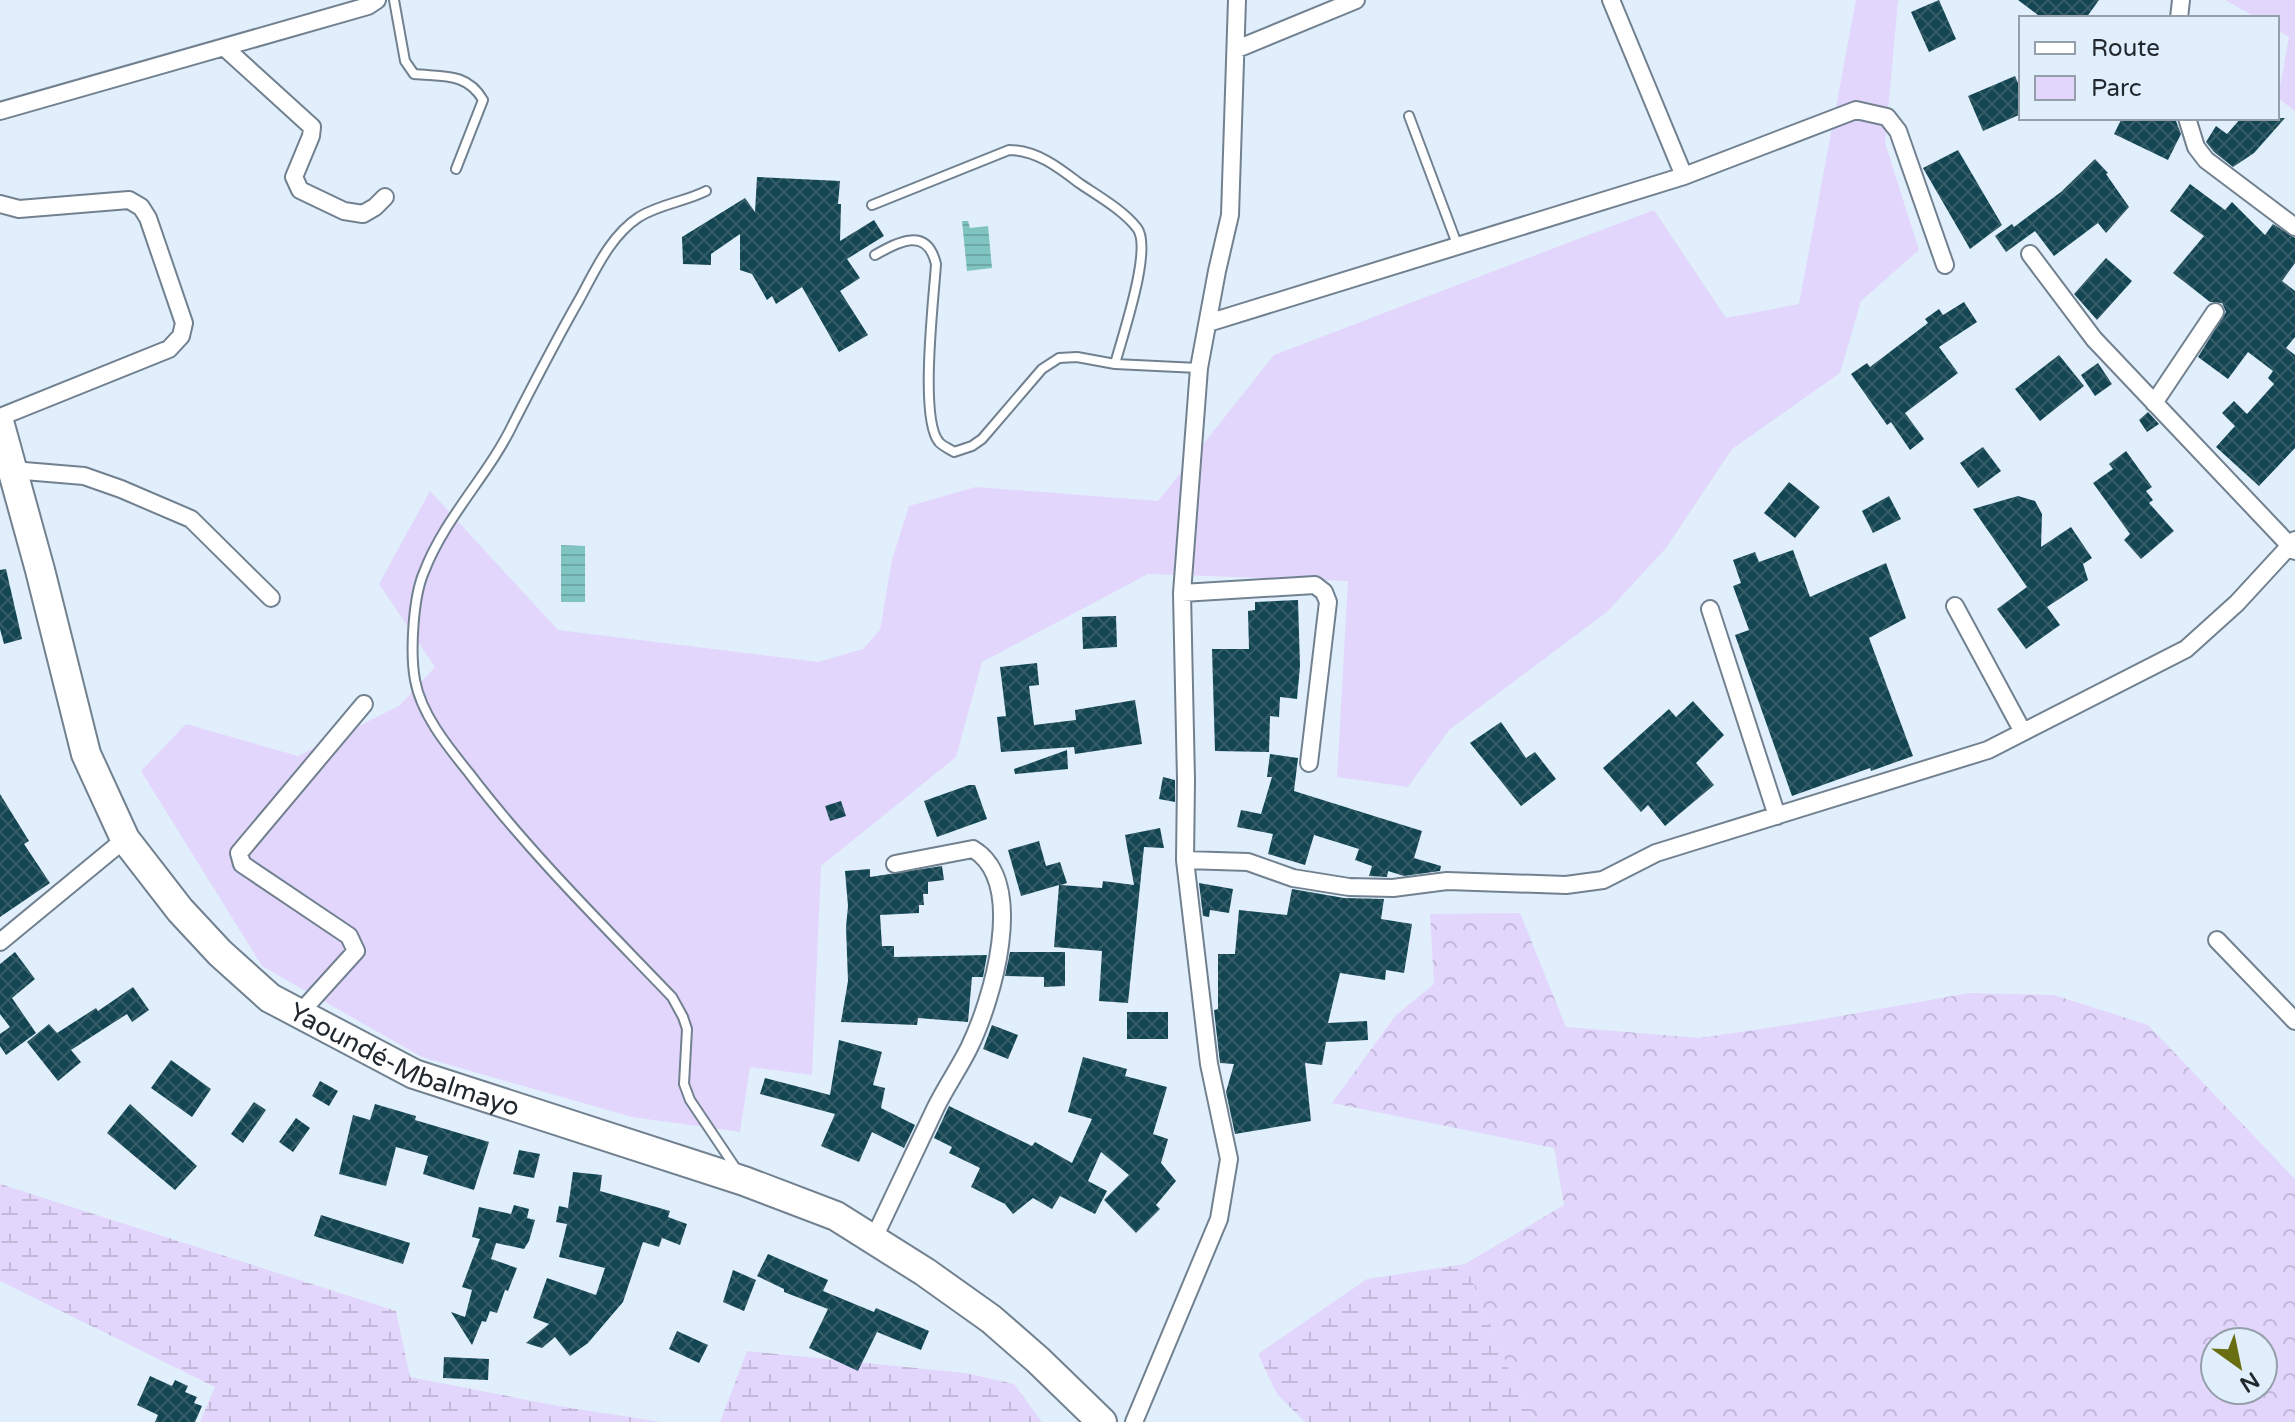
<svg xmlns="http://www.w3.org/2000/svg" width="2295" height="1422" font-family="'Varela Round',sans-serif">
<defs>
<pattern id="forest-crowns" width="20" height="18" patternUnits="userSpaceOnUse" patternTransform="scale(2)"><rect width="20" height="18" fill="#e2d6fc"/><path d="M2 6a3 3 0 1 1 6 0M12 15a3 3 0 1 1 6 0" fill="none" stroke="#c2b8d8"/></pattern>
<pattern id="wetland-marsh" width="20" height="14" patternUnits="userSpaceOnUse" patternTransform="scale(2)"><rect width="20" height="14" fill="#e2d6fc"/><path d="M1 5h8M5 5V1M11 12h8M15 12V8" fill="none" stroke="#c2b8d8"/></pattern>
<pattern id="water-rules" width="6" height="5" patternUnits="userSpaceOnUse" patternTransform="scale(2)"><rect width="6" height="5" fill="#7fc4c1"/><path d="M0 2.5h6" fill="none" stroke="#6da8a6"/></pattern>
<pattern id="building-cross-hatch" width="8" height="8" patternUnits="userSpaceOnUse" patternTransform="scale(2)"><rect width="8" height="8" fill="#144552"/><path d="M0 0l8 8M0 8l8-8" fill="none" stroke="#365d68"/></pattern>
</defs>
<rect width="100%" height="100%" fill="#e1effc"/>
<path fill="#e2d6fc" d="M 1856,0 L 1900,0 L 1898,1 L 1885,143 L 1919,250 L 1861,301 L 1840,373 L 1732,449 L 1666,548 L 1607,612 L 1449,730 L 1408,787 L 1337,777 L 1348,581 L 1148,574 L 982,662 L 956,757 L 821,866 L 812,1075 L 750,1067 L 740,1132 L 632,1117 L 422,1057 L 262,966 L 141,771 L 186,724 L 298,756 L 399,706 L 435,667 L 379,584 L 430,491 L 558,630 L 818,662 L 863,649 L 880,630 L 892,560 L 909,506 L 976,487 L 1158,501 L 1274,355 L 1654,210 L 1726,318 L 1799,304 Z
M 2225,0 L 2295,0 L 2295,111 L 2278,98 L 2289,37 L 2277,30 L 2277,18 L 2257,18 Z"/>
<path fill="url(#forest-crowns)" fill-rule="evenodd" d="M 1520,913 L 1566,1027 L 1699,1038 L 1807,1022 L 1969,993 L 2054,995 L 2148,1025 L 2295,1179 L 2295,1422 L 1535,1422 L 1509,1370 L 1465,1264 L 1564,1205 L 1554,1148 L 1332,1103 L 1396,1015 L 1434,984 L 1430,914 ZM 2215,1342 L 2263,1342 L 2263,1390 L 2215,1390 Z"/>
<path fill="url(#wetland-marsh)" d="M 0,1184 L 396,1311 L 410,1377 L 558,1406 L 662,1422 L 200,1422 L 215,1387 L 0,1281 Z
M 1465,1264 L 1509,1370 L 1535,1422 L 1305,1422 L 1277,1394 L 1258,1354 L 1367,1279 Z
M 747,1351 L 965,1373 L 1014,1384 L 1042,1422 L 720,1422 Z"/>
<path fill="url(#water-rules)" d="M 962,221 L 968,221 L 970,228 L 988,226 L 992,268 L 967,271 Z
M 561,545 L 585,546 L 585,602 L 561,602 Z"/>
<path fill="url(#building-cross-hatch)" d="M 1939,0 L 1956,39 L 1929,52 L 1911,12 Z
M 2018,0 L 2099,0 L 2086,18 L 2042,18 Z
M 2015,76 L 2021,90 L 2021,114 L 1983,131 L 1968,96 Z
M 2122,118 L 2170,118 L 2176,121 L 2181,134 L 2168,160 L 2114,134 Z
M 2241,118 L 2285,118 L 2254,153 L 2233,167 L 2214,152 L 2206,142 L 2216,126 L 2227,134 Z
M 1958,150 L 2002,225 L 1970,249 L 1923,168 Z
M 2095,159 L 2108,173 L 2106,174 L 2129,207 L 2106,233 L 2098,223 L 2054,256 L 2035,231 L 2006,252 L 1995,236 L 2012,224 L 2014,227 L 2061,192 Z
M 757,177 L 840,181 L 838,204 L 841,204 L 840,241 L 874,220 L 884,236 L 847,259 L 860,278 L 840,291 L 868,335 L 839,352 L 802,287 L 776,304 L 772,296 L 767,300 L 752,274 L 740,270 L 740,234 L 711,254 L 711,265 L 683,264 L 682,237 L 745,198 L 755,212 Z
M 2190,184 L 2225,210 L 2232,202 L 2265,235 L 2273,224 L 2295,238 L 2295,263 L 2282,281 L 2295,291 L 2295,337 L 2286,348 L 2295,355 L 2295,448 L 2259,486 L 2216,447 L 2235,426 L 2222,413 L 2234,401 L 2247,414 L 2274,384 L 2268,378 L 2273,371 L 2248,352 L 2228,379 L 2198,357 L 2226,312 L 2222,303 L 2210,302 L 2173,273 L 2204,236 L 2170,211 Z
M 2106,258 L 2132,281 L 2097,320 L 2074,294 Z
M 1964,302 L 1977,322 L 1939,347 L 1958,373 L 1905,413 L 1924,439 L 1910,450 L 1891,422 L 1887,425 L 1851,374 L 1867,363 L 1870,367 L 1928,323 L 1925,319 L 1939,309 L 1943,315 Z
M 2059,355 L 2084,386 L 2040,421 L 2015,389 Z
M 2098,363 L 2112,384 L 2095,396 L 2081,375 Z
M 2148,412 L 2159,424 L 2147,432 L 2139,420 Z
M 1983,447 L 2001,471 L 1978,488 L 1960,463 Z
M 2126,451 L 2152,487 L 2146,491 L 2153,500 L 2149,503 L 2174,531 L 2141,559 L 2124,540 L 2130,534 L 2093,483 L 2113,469 L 2109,464 Z
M 1789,482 L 1820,507 L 1795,538 L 1764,513 Z
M 1889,496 L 1901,519 L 1873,533 L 1862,511 Z
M 2018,496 L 2035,501 L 2042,514 L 2041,547 L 2071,527 L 2092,558 L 2083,564 L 2088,580 L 2047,607 L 2060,625 L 2026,649 L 1997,609 L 2027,587 L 1973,509 Z
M 1793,550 L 1810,597 L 1886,563 L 1906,618 L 1869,638 L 1913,756 L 1871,771 L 1870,768 L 1792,796 L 1735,635 L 1749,630 L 1733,586 L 1741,583 L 1733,560 L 1755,552 L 1759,562 Z
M 6,569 L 22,639 L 4,644 L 0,629 L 0,570 Z
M 1298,600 L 1300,666 L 1297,699 L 1280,697 L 1279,717 L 1270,716 L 1269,752 L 1215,751 L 1212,649 L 1249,649 L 1248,611 L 1255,610 L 1255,602 Z
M 1116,616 L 1117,647 L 1083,649 L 1082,617 Z
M 1037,663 L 1039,685 L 1029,686 L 1034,725 L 1076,720 L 1075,710 L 1135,700 L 1142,744 L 1075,754 L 1074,747 L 1001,752 L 997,717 L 1006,716 L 1000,667 Z
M 1693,701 L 1724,735 L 1696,763 L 1714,785 L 1665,826 L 1648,805 L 1641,812 L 1603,768 L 1669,709 L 1676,717 Z
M 1501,722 L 1526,758 L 1535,752 L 1556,779 L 1521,806 L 1470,743 Z
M 1067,750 L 1068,769 L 1015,774 L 1014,769 Z
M 1270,754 L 1298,758 L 1294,791 L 1422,831 L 1414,858 L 1441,866 L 1440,871 L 1404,876 L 1388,871 L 1387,877 L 1369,876 L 1372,866 L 1355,860 L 1359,849 L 1314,835 L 1305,865 L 1268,854 L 1273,834 L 1237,827 L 1241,810 L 1261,814 L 1272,777 L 1267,777 Z
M 1163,777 L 1175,780 L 1175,802 L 1159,799 Z
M 969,785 L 975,785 L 987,819 L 937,837 L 924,801 Z
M 0,794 L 29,841 L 24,844 L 50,883 L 0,917 Z
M 841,801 L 846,816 L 830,821 L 825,806 Z
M 1160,828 L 1164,848 L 1144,847 L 1128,1003 L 1099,1001 L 1102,951 L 1054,947 L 1059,885 L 1021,896 L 1008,850 L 1039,841 L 1046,866 L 1060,862 L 1067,883 L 1061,885 L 1102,888 L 1103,881 L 1134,885 L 1125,835 Z
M 942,866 L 944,880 L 928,882 L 928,894 L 923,894 L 924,905 L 919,905 L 919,913 L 880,915 L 882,946 L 894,946 L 894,957 L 987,955 L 983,977 L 972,977 L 968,1022 L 918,1018 L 917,1025 L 841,1022 L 848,981 L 846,927 L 848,906 L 845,871 L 870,869 L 870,877 Z
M 1199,883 L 1233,889 L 1229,913 L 1210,910 L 1209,917 L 1203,916 Z
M 1292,889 L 1344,898 L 1384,899 L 1381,919 L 1412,924 L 1404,973 L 1386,970 L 1385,980 L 1340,973 L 1328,1023 L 1367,1021 L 1368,1040 L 1326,1042 L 1322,1065 L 1305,1063 L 1311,1121 L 1235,1134 L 1226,1092 L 1234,1064 L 1220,1063 L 1214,1010 L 1218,1009 L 1218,954 L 1235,954 L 1239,910 L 1287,915 Z
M 15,952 L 35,979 L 12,998 L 36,1033 L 6,1055 L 0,1046 L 0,1034 L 10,1027 L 0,1014 L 0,964 Z
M 1010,952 L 1065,952 L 1065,986 L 1044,987 L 1044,977 L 1005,976 Z
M 133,987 L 149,1010 L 132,1022 L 127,1014 L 71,1050 L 81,1062 L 58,1081 L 27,1042 L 49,1024 L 57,1033 L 96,1008 L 98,1011 Z
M 1127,1012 L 1168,1012 L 1168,1039 L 1127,1039 Z
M 992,1025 L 1018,1035 L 1008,1059 L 983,1049 Z
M 839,1040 L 882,1052 L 873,1085 L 885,1088 L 881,1108 L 915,1125 L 904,1148 L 872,1132 L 859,1162 L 821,1146 L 835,1114 L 760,1094 L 765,1078 L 830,1095 Z
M 1083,1057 L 1127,1069 L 1125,1076 L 1167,1087 L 1153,1134 L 1168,1139 L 1161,1163 L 1176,1181 L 1156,1205 L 1160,1209 L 1136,1233 L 1104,1200 L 1129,1175 L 1101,1152 L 1088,1181 L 1107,1191 L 1095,1214 L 1060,1196 L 1052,1209 L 1033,1198 L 1013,1214 L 1005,1204 L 971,1187 L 980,1168 L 949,1153 L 952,1147 L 934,1138 L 949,1106 L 1032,1146 L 1035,1142 L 1072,1163 L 1092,1119 L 1068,1112 Z
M 171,1060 L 211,1089 L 192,1117 L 151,1088 Z
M 320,1081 L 338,1091 L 329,1106 L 312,1096 Z
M 254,1102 L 266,1110 L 243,1143 L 231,1134 Z
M 130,1104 L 197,1166 L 175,1190 L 107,1133 Z
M 375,1104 L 416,1116 L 415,1120 L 489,1142 L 474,1190 L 423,1174 L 428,1156 L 396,1147 L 386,1186 L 339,1174 L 353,1115 L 370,1120 Z
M 296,1118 L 310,1128 L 293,1152 L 279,1142 Z
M 519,1150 L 540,1154 L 534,1178 L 513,1174 Z
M 573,1172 L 602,1175 L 600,1191 L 670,1211 L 668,1217 L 687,1224 L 680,1245 L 662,1238 L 659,1247 L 643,1242 L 623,1302 L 588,1343 L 570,1356 L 555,1337 L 542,1348 L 526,1343 L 549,1324 L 533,1318 L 547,1278 L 596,1295 L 605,1268 L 559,1257 L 567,1224 L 556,1222 L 559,1206 L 568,1208 Z
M 514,1205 L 529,1209 L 527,1218 L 535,1220 L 529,1241 L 524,1249 L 496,1243 L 491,1259 L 517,1268 L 508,1291 L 505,1290 L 497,1313 L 490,1311 L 486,1322 L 482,1321 L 472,1345 L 451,1312 L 465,1317 L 472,1290 L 462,1287 L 480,1239 L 472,1237 L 479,1207 L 511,1214 Z
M 321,1215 L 410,1243 L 403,1264 L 314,1236 Z
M 768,1254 L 828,1280 L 823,1291 L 874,1312 L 876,1308 L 929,1331 L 921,1350 L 877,1332 L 858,1371 L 809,1348 L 828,1309 L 784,1292 L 784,1289 L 757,1276 Z
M 733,1270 L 756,1280 L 744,1311 L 723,1302 Z
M 677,1331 L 708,1345 L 699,1363 L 669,1349 Z
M 444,1357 L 489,1359 L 488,1380 L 443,1378 Z
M 150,1376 L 172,1386 L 175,1380 L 188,1386 L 185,1392 L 197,1397 L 194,1403 L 202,1406 L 195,1422 L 155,1422 L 158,1415 L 137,1405 Z"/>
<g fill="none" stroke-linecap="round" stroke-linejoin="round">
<g stroke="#718190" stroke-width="12">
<path id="lane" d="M 394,0 L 405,61 L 414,74 C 442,77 467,72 483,100 L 456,169
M 1409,116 L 1457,244
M 706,191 C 684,202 660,204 639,217 C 610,236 595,271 579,300 C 556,340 535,381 514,422 C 489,475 445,517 424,572 C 413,597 410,653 415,680 C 421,714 448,747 469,773 C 530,853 602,924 672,997 L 683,1017 L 687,1029 L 684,1084 L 690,1100 L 737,1170
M 872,205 L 1009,150 C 1036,150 1058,167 1079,183 C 1098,196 1123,210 1137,228 C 1153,248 1122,337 1115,364
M 875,255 C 898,242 927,226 936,264 C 934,297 919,419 939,442 C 942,446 950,449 954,452 L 972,446 L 982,439 L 1042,369 L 1059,358 L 1077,357 L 1115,364 L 1198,368"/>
</g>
<g stroke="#718190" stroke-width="20">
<path id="street" d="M 1611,0 L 1684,176
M 2179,18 L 2181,0
M 224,47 L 312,127 L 311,136 L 294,177 L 300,190 L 344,211 L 363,214 L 375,207 L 385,197
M 1237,49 L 1356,0
M 0,111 L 368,6 L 377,0
M 2187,118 L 2196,147 L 2206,160 L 2295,227
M 0,204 L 19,209 L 129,200 L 141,207 L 148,218 L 184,323 L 181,336 L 169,349 L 0,417
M 2030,254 L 2094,339 L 2295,551
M 1208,323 L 1684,176 L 1856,110 L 1887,117 L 1898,131 L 1945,265
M 2154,403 L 2215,312
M 6,472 L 12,470 L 84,476 L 121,489 L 191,519 L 271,598
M 1182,593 L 1315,585 L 1324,592 L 1328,602 L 1309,763
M 1955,606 L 2023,732
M 1710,609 L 1777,816
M 1185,860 L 1248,862 L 1293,878 L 1349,887 L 1393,888 L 1447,881 L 1566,885 L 1603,880 L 1656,853 L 1988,750 L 2186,649 L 2237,603 L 2295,540
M 2217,940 L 2295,1021
M 0,942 L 125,839
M 299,1014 L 356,951 L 349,936 L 242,864 L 239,853 L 364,704
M 873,1240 C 894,1195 915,1151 936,1107 C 946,1087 959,1068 969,1048 C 992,1001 1028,882 973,849 L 895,864
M 1134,1422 L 1219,1219 L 1229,1159 L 1209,1064 L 1185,860 L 1186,780 L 1182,593 L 1199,368 L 1217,271 L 1230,215 L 1237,0"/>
</g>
<g stroke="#718190" stroke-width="32">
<g id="highway">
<path id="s1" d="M 0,425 L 40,570 L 86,754 L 125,839 L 180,910 L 220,953 L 270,998 L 414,1074 L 744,1181 L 836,1216 L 925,1272 L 991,1319 L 1038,1360 L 1102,1422"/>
</g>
</g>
<use href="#lane" stroke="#fff" stroke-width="8"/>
<use href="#street" stroke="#fff" stroke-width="16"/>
<use href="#highway" stroke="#fff" stroke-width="28"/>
</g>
<g text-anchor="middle" stroke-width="8" stroke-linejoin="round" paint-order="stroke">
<g font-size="26" fill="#21282e" stroke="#e1effc">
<text dy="9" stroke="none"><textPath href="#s1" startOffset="798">Yaoundé-Mbalmayo</textPath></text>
</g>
</g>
<rect x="2019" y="16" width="260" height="104" fill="#e1effc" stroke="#949faa" stroke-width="2"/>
<rect x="2035" y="42" width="40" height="12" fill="#ffffff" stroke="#949faa" stroke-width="2"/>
<text x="2091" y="56" font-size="24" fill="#21282e">Route</text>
<rect x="2035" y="76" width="40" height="24" fill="#e2d6fc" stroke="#949faa" stroke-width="2"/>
<text x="2091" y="96" font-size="24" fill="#21282e">Parc</text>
<g transform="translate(2239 1366) rotate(147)"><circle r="38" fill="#e1effc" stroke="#949faa" stroke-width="2"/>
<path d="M0-6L14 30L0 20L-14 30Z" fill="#6a6e12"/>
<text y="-12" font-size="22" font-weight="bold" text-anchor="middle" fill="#21282e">N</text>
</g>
</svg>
